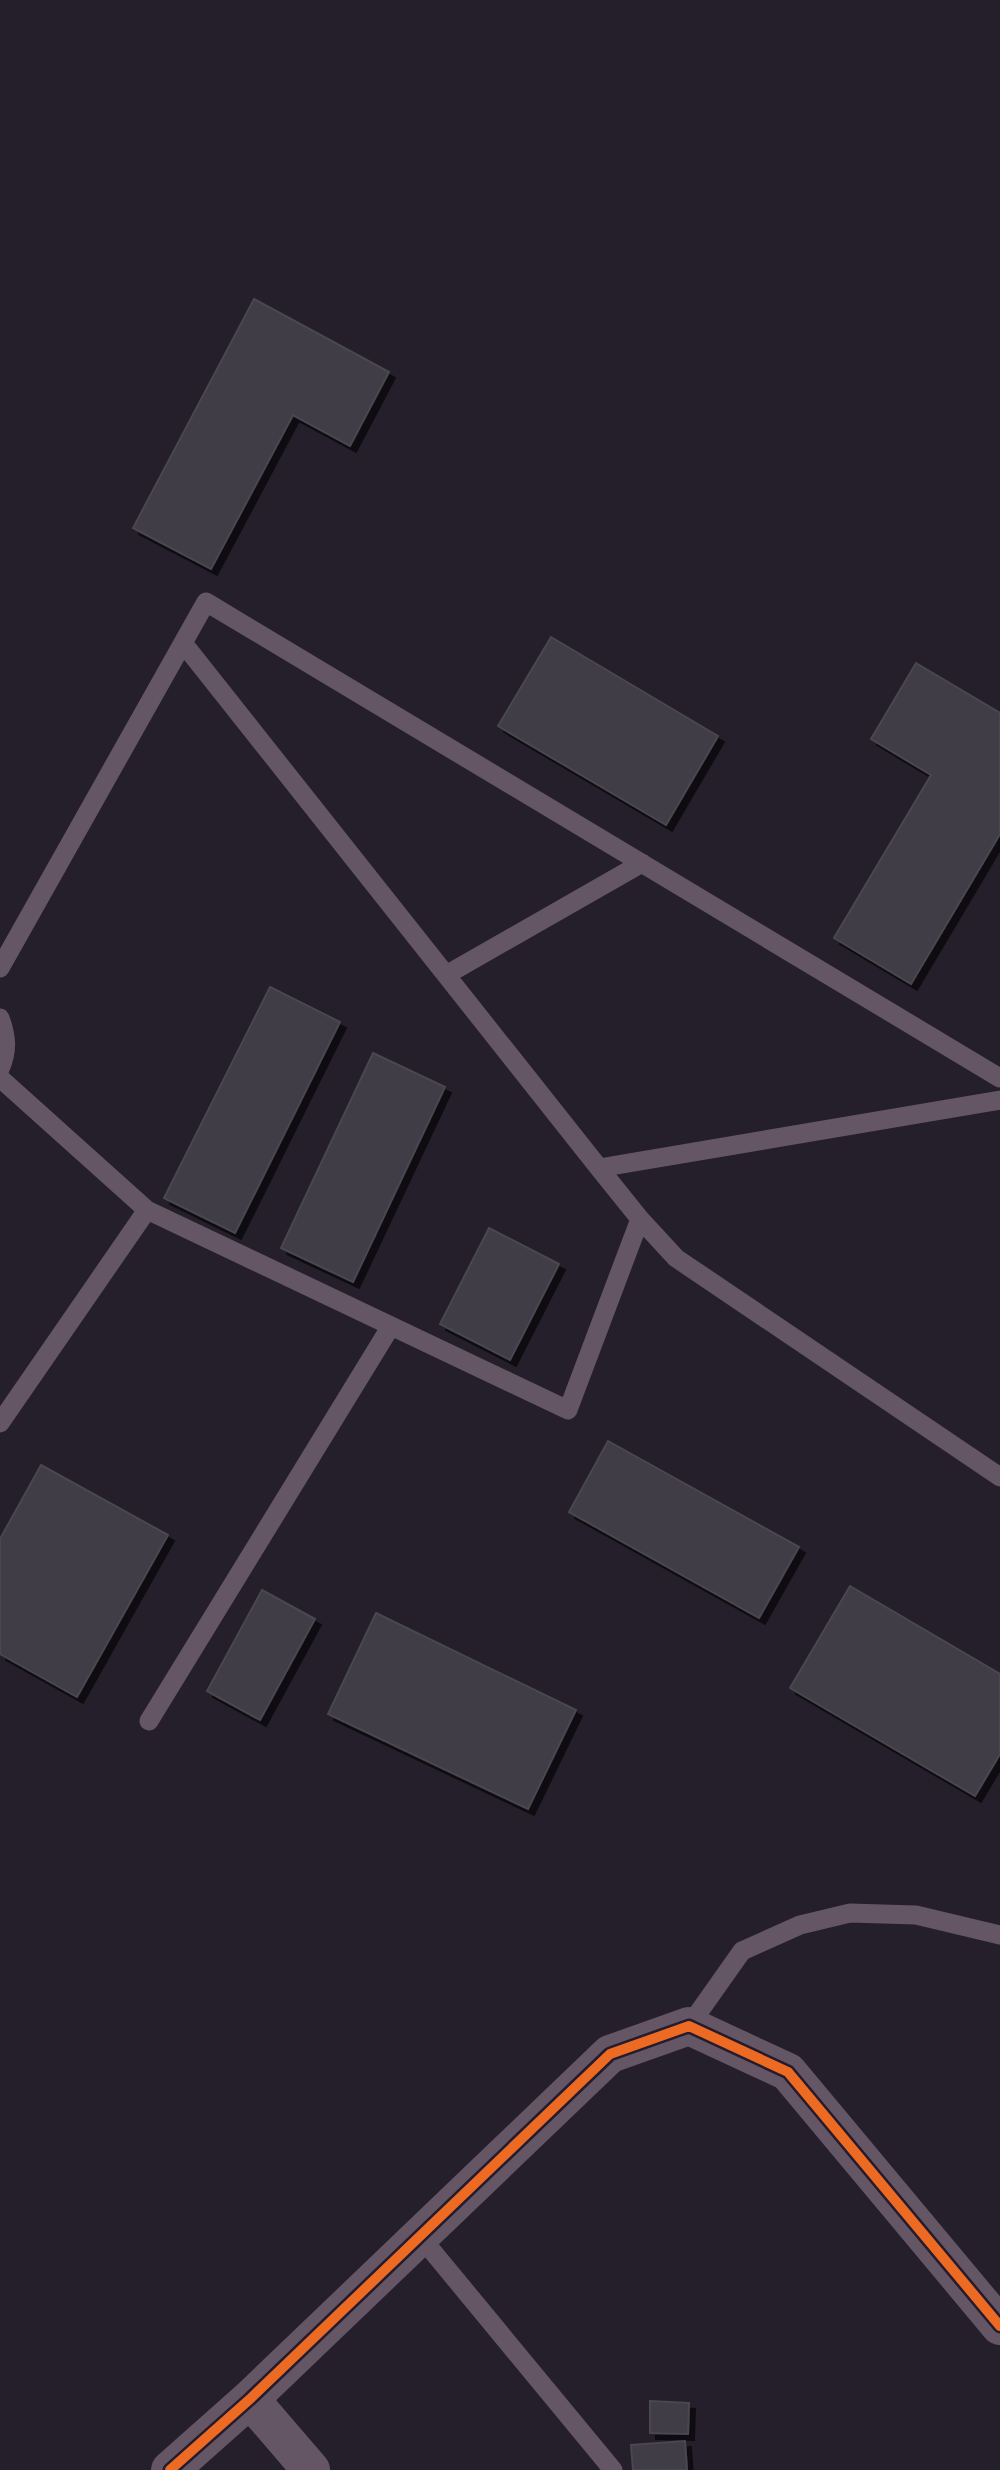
<svg xmlns="http://www.w3.org/2000/svg" width="1000" height="2470" font-family="'Roboto Condensed',sans-serif">
<defs>
<filter id="shadow"><feDropShadow dx="6" dy="6" stdDeviation="0" flood-color="#0009"/></filter>
</defs>
<rect width="100%" height="100%" fill="#241f2a"/>
<path fill="#3f3d47" stroke="#484750" stroke-width="2" filter="url(#shadow)" d="M 254,299 L 389,372 L 350,446 L 293,415 L 211,569 L 133,528 Z
M 551,637 L 718,736 L 666,825 L 498,726 Z
M 916,663 L 1000,713 L 1000,834 L 911,984 L 834,938 L 931,775 L 871,739 Z
M 270,987 L 340,1022 L 235,1233 L 164,1198 Z
M 373,1053 L 445,1087 L 353,1282 L 281,1248 Z
M 489,1228 L 559,1264 L 510,1360 L 440,1324 Z
M 608,1441 L 799,1547 L 759,1618 L 569,1512 Z
M 41,1465 L 168,1535 L 77,1697 L 0,1654 L 0,1539 Z
M 850,1586 L 1000,1674 L 1000,1754 L 975,1796 L 790,1688 Z
M 262,1590 L 315,1619 L 260,1720 L 207,1691 Z
M 376,1613 L 576,1710 L 528,1809 L 328,1714 Z
M 650,2401 L 689,2403 L 688,2434 L 650,2433 Z
M 685,2441 L 687,2470 L 633,2470 L 631,2445 Z"/>
<g fill="none" stroke-linecap="round" stroke-linejoin="round">
<path stroke="#645664" stroke-width="19" d="M 183,643 L 599,1168 L 640,1219 L 676,1258 L 1000,1477
M 0,968 L 206,602 L 1000,1078
M 446,975 L 642,863
M 0,1018 C 7,1037 8,1051 0,1069
M 0,1078 L 147,1210 L 568,1410 L 640,1219
M 599,1168 L 1000,1100
M 0,1423 L 147,1210
M 149,1721 L 391,1326
M 689,2026 L 742,1951 L 800,1925 L 850,1913 L 916,1915 L 1000,1935
M 419,2235 L 613,2470"/>
<path stroke="#645664" stroke-width="38" d="M 250,2399 L 311,2470
M 170,2470 L 250,2399 L 610,2054 L 689,2026 L 788,2072 L 1000,2326"/>
<g stroke="#241b2e" stroke-width="15">
<path id="cycleway" d="M 170,2470 L 250,2399 L 610,2054 L 689,2026 L 788,2072 L 1000,2326"/>
</g>
<use href="#cycleway" stroke="#ed6a23" stroke-width="10"/>
</g>
</svg>
